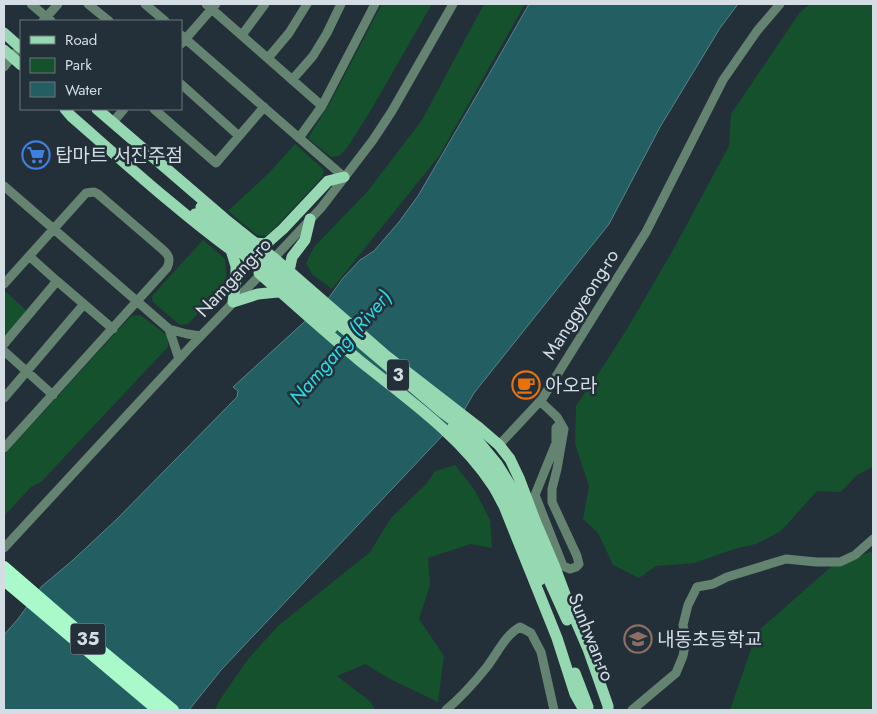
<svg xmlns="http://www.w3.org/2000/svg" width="877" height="714" font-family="Jost,'Noto Sans KR',sans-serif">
<rect width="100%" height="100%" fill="#23303a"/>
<path fill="#15512c" d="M 382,4 L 432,4 L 371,110 L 347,148 L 339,156 L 331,157 L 308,138 L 331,101 Z
M 484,4 L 525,4 L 439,156 L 332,289 L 312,274 L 306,263 L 314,247 L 367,192 L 422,120 Z
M 810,4 L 873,4 L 873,467 L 857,475 L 841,492 L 817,491 L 781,531 L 756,544 L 734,549 L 695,563 L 656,566 L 639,578 L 613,565 L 598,533 L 583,519 L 589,486 L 575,444 L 576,406 L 604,365 L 627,329 L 673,250 L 729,146 L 731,114 L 800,12 Z
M 295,144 L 324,170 L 323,176 L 274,229 L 266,236 L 257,235 L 228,211 L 269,173 Z
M 203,240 L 225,259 L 227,283 L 188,324 L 180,325 L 153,302 L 152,296 Z
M 5,291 L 28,312 L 4,339 L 4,293 Z
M 140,315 L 168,336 L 168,347 L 41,482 L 31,487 L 4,516 L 4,455 L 131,316 Z
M 455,465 L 474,489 L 490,520 L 492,548 L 471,544 L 428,558 L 430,585 L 419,619 L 444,656 L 438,702 L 388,678 L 365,664 L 337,676 L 371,702 L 375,710 L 215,710 L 219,701 L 248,659 L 278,626 L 370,552 L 391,518 L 427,483 L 435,471 Z
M 873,551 L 873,710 L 730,710 L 757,632 L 831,567 Z"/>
<path fill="#225e62" stroke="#588489" d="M 529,4 L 738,4 L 720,28 L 660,127 L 609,224 L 474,393 L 460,417 L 221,670 L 189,710 L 4,710 L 4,635 L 18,619 L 41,587 L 73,560 L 117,519 L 237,397 L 238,391 L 233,387 L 325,303 L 343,278 L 360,260 L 374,251 L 399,222 L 418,196 L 488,76 Z"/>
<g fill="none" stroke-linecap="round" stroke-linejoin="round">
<path stroke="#648370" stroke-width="9" d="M 31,4 L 51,21
M 88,4 L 109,21
M 145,4 L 165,21
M 206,4 L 322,106
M 43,21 L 58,4
M 181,35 L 344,177
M 242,35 L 265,4
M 181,44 L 216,4
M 268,58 L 289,33 L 307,4
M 4,67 L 15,53
M 292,80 L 313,56 L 327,33 L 341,4
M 181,84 L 239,136
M 154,109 L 216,163 L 264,107
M 113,122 L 124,109
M 299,138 L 322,106 L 375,4
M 4,186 L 169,329 L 187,334 L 201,336
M 57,281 L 113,329
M 4,284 L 86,193 L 94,192 L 98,194 L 162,249 C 169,255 171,259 167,268 L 4,448
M 169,329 L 179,359
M 4,344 L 57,281 L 29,256
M 4,351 L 53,395
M 4,398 L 84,304
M 540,401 L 557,417 L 564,429 L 557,469 L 552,489 L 552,502 L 577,556 L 579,564 L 576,567 L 570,569 L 563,566 L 535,495 L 556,443 L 556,428 L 560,424
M 499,445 L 542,399 L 646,232 L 723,80 L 757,31 L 780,4
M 4,548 L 192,345 L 260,275 L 274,258 L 321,208 L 373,140 L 392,111 L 453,4
M 446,710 C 460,698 474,683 486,668 C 497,654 505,635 520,627 L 531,633 L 541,652 L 554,710
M 632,710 L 676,673 L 683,656 L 686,640 L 683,625 L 688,605 L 697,587 L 713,584 L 727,577 L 786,559 L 816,562 L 840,562 L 855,555 L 873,539"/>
<path stroke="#96d8b1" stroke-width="11" d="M 4,33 L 21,48
M 4,50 L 21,65
M 65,109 L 71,116 C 125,163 178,211 235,253
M 97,109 L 225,219 L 274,258 L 384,354 L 477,426 L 499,445 L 510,459 L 519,478 L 536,523 L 554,565 L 569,605 L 588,649 L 608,706 L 608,710
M 255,243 L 266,244 L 283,229 L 328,181 L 344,177
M 231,250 L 236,266 L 236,280 L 233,302 L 258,294 L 278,292
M 289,271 L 292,257 L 305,240 L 310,219
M 259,273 C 292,302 325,332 360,361 C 405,397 461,436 493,486 C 497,492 500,499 504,506 L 557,638 L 575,694 L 584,710
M 548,578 L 567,620
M 575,673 L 588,707"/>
<path stroke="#a9f9ca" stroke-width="12" d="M 4,567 L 86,638 L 173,710
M 4,580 L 158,710"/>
<path stroke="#96d8b1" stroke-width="11" d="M 201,207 L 442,412 L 474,436 L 497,464 L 514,491 L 548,578
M 195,214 L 332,328
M 452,428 L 460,435 L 486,464 L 507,498 L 540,580"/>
</g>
<defs>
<g id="supermarket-ring" transform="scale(1.4375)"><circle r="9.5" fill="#23303a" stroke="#3f7fe0" stroke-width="1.5"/><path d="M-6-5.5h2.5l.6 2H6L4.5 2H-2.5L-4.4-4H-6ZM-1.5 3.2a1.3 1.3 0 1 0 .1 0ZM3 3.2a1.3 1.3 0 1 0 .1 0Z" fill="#3f7fe0"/></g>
<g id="cafe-ring" transform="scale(1.4375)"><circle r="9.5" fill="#23303a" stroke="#e8710a" stroke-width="1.5"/><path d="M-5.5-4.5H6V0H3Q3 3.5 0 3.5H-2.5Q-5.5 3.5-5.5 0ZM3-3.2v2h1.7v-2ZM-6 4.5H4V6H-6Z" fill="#e8710a"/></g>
<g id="school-ring" transform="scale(1.4375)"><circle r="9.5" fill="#23303a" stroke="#8d6e63" stroke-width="1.5"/><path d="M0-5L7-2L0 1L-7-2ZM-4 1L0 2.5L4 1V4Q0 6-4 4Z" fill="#8d6e63"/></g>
</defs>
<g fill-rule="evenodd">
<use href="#supermarket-ring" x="36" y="155"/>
<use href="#cafe-ring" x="526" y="385"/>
<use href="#school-ring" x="638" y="639"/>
</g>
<g text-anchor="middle" stroke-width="5" stroke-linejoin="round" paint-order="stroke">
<g fill="#23303a" stroke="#a0a9b1" stroke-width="1">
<rect x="387" y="359.5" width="22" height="31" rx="4"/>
<rect x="70.5" y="623.5" width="35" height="31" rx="4"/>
</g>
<g font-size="18" font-weight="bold" fill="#d5dde4">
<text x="398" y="381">3</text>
<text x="88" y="645">35</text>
</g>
<g font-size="19" fill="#d5dde4" stroke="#23303a" text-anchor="start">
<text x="55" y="162">탑마트 서진주점</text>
<text x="545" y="392">아오라</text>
<text x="657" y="646">내동초등학교</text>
</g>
<g font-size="19" fill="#d5dde4" stroke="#23303a">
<text transform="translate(233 277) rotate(-47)" y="7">Namgang-ro</text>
<text transform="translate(580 304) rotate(-58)" y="7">Manggyeong-ro</text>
<text transform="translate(592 637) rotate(68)" y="7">Sunhwan-ro</text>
</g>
<g font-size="20" font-style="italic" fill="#28dae3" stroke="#23303a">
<text transform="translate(340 347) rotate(-49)" y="7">Namgang (River)</text>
</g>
</g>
<rect width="877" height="714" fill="none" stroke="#d5dde4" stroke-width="10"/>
<rect x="20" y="20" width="162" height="90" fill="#23303a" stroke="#6a757e"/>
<rect x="30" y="36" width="25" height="8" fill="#96d8b1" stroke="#6a757e"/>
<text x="65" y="45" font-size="15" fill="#d5dde4">Road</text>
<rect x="30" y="58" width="25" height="15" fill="#15512c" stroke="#6a757e"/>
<text x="65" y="70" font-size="15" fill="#d5dde4">Park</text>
<rect x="30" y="82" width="25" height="15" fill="#225e62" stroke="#6a757e"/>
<text x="65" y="95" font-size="15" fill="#d5dde4">Water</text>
</svg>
